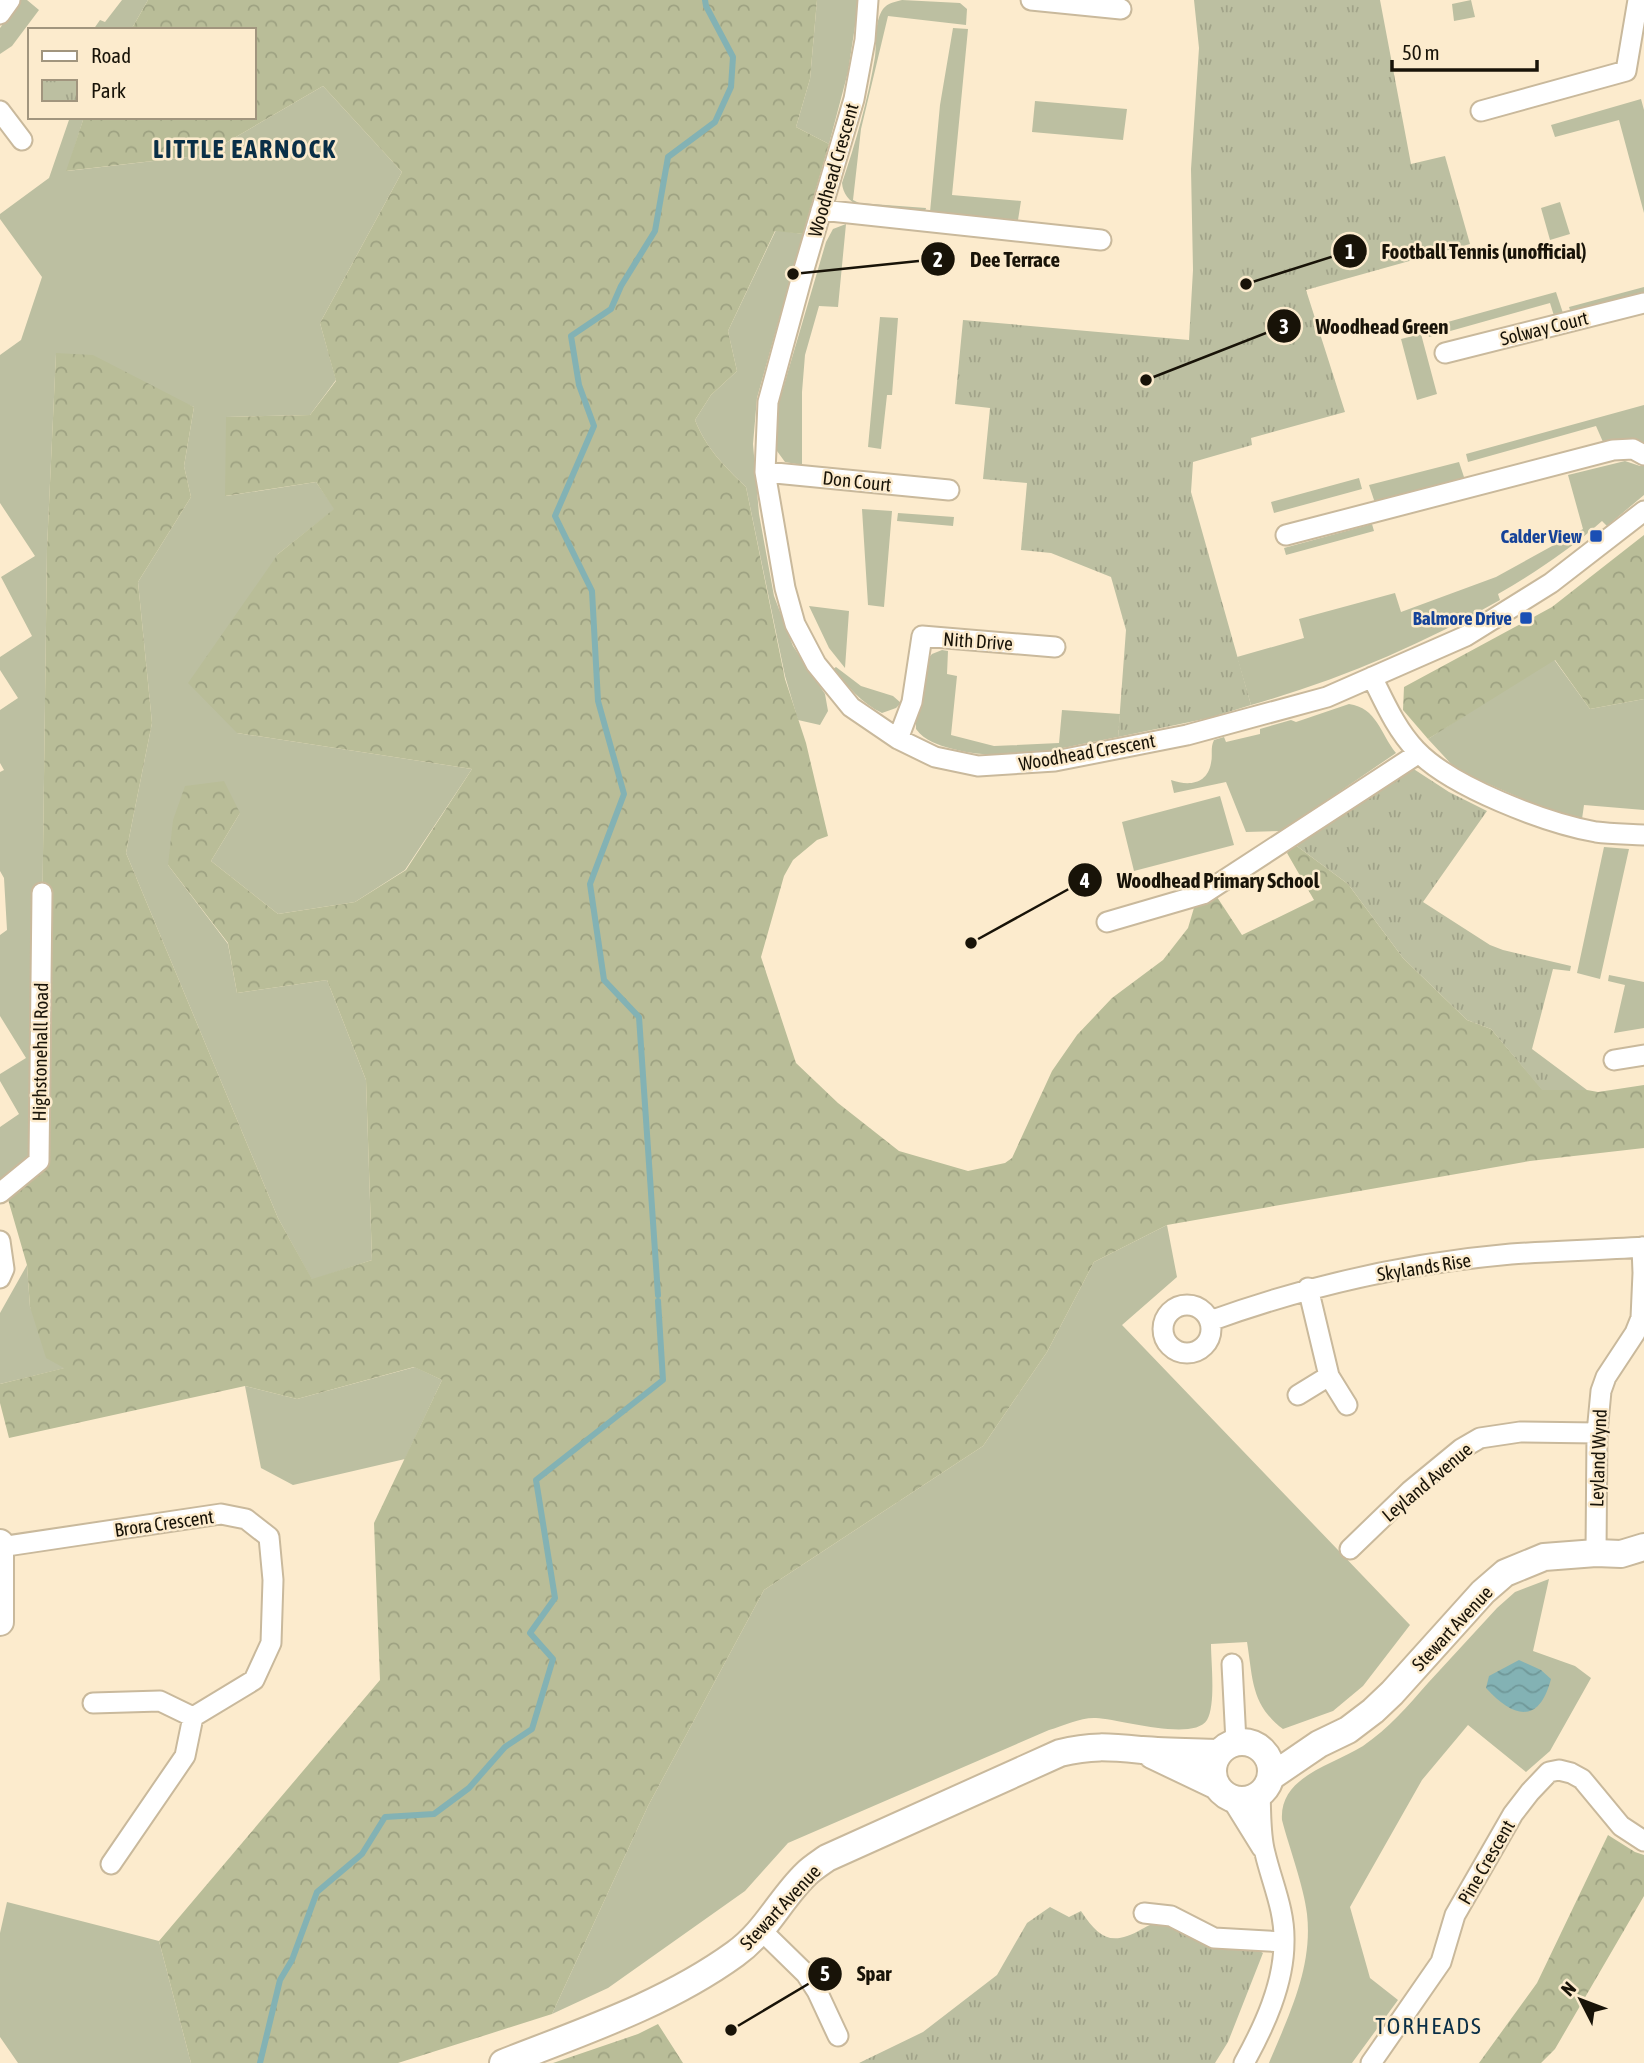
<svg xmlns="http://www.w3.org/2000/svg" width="1644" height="2063" font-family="'Asap Condensed',sans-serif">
<defs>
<pattern id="forest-crowns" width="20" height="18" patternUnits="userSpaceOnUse" patternTransform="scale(1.75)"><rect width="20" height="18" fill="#b9bd98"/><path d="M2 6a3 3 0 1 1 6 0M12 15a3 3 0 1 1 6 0" fill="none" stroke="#9ea282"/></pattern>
<pattern id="park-tufts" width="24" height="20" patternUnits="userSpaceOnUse" patternTransform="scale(1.75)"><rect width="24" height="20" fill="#bcbfa1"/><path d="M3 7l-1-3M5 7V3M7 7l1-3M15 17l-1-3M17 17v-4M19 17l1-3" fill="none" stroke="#a1a389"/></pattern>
<pattern id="water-waves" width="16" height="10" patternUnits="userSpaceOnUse" patternTransform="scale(1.75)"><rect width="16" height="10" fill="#83b2b4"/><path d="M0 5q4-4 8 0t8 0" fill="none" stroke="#709899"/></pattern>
</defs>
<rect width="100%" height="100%" fill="#fcebcd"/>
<path fill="#bcbfa1" d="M 21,0 L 27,0 L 39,10 L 12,46 L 0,54 L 0,28 Z
M 122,0 L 148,0 L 131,30 L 93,30 L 100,20 L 105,22 Z
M 817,0 L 859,0 L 848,72 L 829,144 L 796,127 L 810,79 Z
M 902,0 L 960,3 L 967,9 L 966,25 L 888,16 L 861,129 L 853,200 L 859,203 L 926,208 L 925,212 L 859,206 C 849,201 843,194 842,183 C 856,142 868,99 875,57 C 877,42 874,22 883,9 C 888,3 894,2 902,0 Z
M 1471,0 L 1475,17 L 1454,21 L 1452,4 Z
M 953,28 L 968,29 L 952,195 L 1021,201 L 1018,220 L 930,212 L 940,105 Z
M 323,86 L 402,172 L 320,323 L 336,380 L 310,415 L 226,417 L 226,496 L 316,482 L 335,509 L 278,554 L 237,733 L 472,769 L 405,870 L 355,902 L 278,914 L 211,861 L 240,813 L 168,865 L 228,944 L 237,993 L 327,980 L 366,1080 L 372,1260 L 312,1280 L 278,1218 L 126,853 L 152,723 L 138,582 L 191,497 L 184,466 L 194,407 L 56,354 L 47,548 L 39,1161 L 0,1182 L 0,1127 L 19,1114 L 0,1081 L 0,1074 L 26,1058 L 0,1016 L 0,935 L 7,930 L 4,878 L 0,871 L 0,772 L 4,770 L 0,763 L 0,710 L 18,698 L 0,670 L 0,657 L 32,636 L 1,577 L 35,556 L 0,503 L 0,355 L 21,340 L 42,277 L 0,219 L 0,214 L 49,178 L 70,117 L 84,117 L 67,171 L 205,155 Z
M 1641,99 L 1644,110 L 1644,213 L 1619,120 L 1555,137 L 1551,125 Z
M 1035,101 L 1127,109 L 1123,140 L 1032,132 Z
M 1560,202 L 1570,234 L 1550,240 L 1541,208 Z
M 846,224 L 838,307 L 819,306 L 805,355 L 802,392 L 802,465 L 785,462 L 777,451 L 777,409 L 826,242 L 833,229 Z
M 776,230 L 803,234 L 757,398 L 753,444 L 759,514 L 774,596 L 793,646 L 825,694 L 828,711 L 820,725 L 798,720 L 785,676 L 746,487 C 724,466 706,448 695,420 L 711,395 L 737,371 L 728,331 Z
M 1644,287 L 1644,294 L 1571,313 L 1569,307 Z
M 1556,292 L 1564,316 L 1555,319 L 1550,303 L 1429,337 L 1426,328 Z
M 880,317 L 898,318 L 892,395 L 887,395 L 881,449 L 868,447 Z
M 1421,334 L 1437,394 L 1417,400 L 1401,339 Z
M 1644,405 L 1644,444 L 1624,439 L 1603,442 L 1596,426 L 1468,462 L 1466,454 Z
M 1625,461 L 1640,466 L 1644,463 L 1644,495 L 1607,526 L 1602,521 C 1569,550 1536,572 1498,594 L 1500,600 C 1421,645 1339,680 1251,705 L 1237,657 L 1304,638 L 1299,619 L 1395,593 L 1401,612 L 1496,577 L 1583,529 L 1568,475 Z
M 1459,462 L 1465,480 L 1375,503 L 1369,485 Z
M 1359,478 L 1362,489 L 1274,513 L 1271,502 Z
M 862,509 L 892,511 L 884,607 L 868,605 Z
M 898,513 L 954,517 L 953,526 L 897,521 Z
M 1372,524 L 1374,531 L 1286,555 L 1284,548 Z
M 809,606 L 849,611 L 845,668 L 829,648 Z
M 942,650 L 948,651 L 947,674 L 957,676 L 951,735 L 994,746 L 1059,743 L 1062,710 L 1120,714 L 1118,737 C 1063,747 1008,764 953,749 C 938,745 925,741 916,729 L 916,714 L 926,661 L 932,654 Z
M 1553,658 L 1590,709 L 1644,699 L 1644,810 L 1584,805 L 1582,819 L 1548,810 L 1477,779 L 1454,767 L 1428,739 Z
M 836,667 L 861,686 L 893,696 L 901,703 L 896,708 L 882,713 C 861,703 848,686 833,669 Z
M 1349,704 C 1377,708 1380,733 1396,753 L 1282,831 L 1246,832 L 1226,782 L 1174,793 L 1171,780 C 1188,786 1207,785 1211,763 C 1213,755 1210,748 1214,740 L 1224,737 L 1226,742 L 1260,734 L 1260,729 L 1291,720 L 1296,722 Z
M 1220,796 L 1234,845 L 1134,871 L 1122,822 Z
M 1604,847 L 1629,849 L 1600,979 L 1577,973 Z
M 1609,975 L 1644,982 L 1644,1028 L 1614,1033 L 1625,985 L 1608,981 Z
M 1167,1225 L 1177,1277 L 1122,1325 L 1410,1625 L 1363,1686 L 1333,1711 L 1283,1729 C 1251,1705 1253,1679 1247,1642 L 1211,1644 C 1211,1663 1216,1704 1207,1720 C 1193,1742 1120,1719 1096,1718 C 1082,1717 1063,1726 1049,1730 L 788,1843 L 745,1891 L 608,1988 L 552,2014 L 648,1806 L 764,1590 L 983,1446 L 1047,1352 L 1094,1262 Z
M 27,1265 L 30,1307 L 65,1368 L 0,1384 L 0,1313 Z
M 415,1367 L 442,1380 L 405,1459 L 293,1485 L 261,1468 L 245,1386 L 297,1399 Z
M 1549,1579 L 1533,1651 L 1575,1666 L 1591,1678 L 1550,1751 L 1526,1772 L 1468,1725 L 1422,1780 L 1350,1907 L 1370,1978 L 1398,2000 L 1352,2063 L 1269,2063 C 1289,2015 1313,1967 1307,1914 C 1304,1887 1289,1847 1282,1820 C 1279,1776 1333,1765 1363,1746 C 1389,1728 1407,1707 1428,1683 C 1451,1658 1474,1633 1497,1608 L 1515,1592 Z
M 7,1902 L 159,1941 L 191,2063 L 18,2063 L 0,2037 L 0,1933 Z"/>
<path fill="url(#forest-crowns)" d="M 148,0 L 817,0 L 810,79 L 796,127 L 829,144 L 803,234 L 775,231 L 728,331 L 737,371 L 711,395 L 695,420 C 706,448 724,466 746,487 L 785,679 L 806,743 L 828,836 L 817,840 L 793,860 L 784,876 L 761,957 L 796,1063 L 838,1103 L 899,1151 L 968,1171 L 1005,1163 L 1012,1158 L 1052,1071 L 1077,1035 L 1112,998 L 1163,960 L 1188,928 L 1196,901 L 1215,894 L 1242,935 L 1314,900 L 1287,853 L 1294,844 L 1348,884 L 1403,958 L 1467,1020 L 1491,1029 L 1542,1089 L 1587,1090 L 1598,1092 L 1644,1085 L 1644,1148 L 1530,1161 L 1167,1225 L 1094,1262 L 1047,1352 L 983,1446 L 764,1590 L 648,1806 L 552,2014 L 398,2063 L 191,2063 L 159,1941 L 380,1680 L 374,1523 L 442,1380 L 414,1367 L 297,1399 L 245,1386 L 9,1438 L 0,1403 L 0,1384 L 64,1368 L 46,1358 L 30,1307 L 27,1265 L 5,1189 L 39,1160 L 47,548 L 56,353 L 93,355 L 194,407 L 184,466 L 191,497 L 138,582 L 152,723 L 126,853 L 278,1218 L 312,1279 L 372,1260 L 366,1080 L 327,980 L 237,993 L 228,943 L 168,865 L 173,820 L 185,786 L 224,781 L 240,813 L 211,861 L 278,914 L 355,902 L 406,870 L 472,769 L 237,733 L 188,683 L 278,554 L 334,509 L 316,482 L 225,496 L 226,417 L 310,415 L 336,381 L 320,323 L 402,172 L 323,86 L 205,155 L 66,171 L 84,117 L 254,117 L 254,30 L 131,30 Z
M 1644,535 L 1644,699 L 1590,709 L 1555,660 L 1428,739 L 1403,710 L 1404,687 L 1552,607 Z
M 1608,1835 L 1635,1852 L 1644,1855 L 1644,1896 L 1555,2049 L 1541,2063 L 1479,2063 L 1537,1983 Z
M 658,2024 L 683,2063 L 553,2063 L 638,2034 Z"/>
<path fill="url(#park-tufts)" d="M 1194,0 L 1380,0 L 1411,164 L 1445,156 L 1470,244 L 1306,290 L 1345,412 L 1251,438 L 1252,445 L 1193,462 L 1191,492 L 1251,705 L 1209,718 L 1118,737 L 1126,630 L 1111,577 L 1051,553 L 1021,550 L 1027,483 L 983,479 L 990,408 L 955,404 L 963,320 L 1189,340 L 1193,270 L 1191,169 L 1199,48 Z
M 1409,766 L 1449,792 L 1487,811 L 1423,902 L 1490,945 L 1503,950 L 1571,966 L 1570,971 L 1553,969 L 1532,1049 L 1587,1090 L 1542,1090 L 1491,1029 L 1467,1020 L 1403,958 L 1348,884 L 1294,844 Z
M 1050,1907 L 1069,1917 L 1081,1911 C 1099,1938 1111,1947 1142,1929 C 1148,1926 1155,1922 1162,1923 C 1167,1924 1172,1928 1177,1929 C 1203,1938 1230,1942 1256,1949 L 1263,1953 L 1228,2042 L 1215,2063 L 859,2063 L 923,2032 L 997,1975 L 1027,1923 Z"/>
<path fill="url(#water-waves)" d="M 1519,1660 L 1541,1670 L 1551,1679 C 1539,1725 1513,1718 1486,1688 L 1489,1676 Z"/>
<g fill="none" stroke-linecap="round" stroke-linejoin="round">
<path stroke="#83b2b4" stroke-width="6" d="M 658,1295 L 639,1017 L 604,980 L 590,884 L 624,794 L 598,701 L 592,591 L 555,516 L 594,426 L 579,385 L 571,336 L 611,309 L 621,286 L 655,231 L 668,157 L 715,122 L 731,87 L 733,57 L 706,6 L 705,0
M 260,2063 L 280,1980 L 292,1960 L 317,1892 L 362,1854 L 385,1817 L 434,1814 L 469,1788 L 505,1747 L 532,1729 L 553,1659 L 530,1633 L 555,1598 L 536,1480 L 663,1380 L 658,1301"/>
<g stroke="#c9b99c" stroke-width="23">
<path id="street" d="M 868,0 L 865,40 L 854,99 L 804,269 L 768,402 L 765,472 L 785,588 L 795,624 L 816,664 L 851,707 L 898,739 L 935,757 L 978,766 L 1055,761 L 1187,735 L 1327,697 L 1466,636 L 1551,583 L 1644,511
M 1031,0 L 1121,9
M 0,14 L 10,0
M 0,111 L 22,140
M 1481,111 L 1626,71 L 1638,0
M 821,210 L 1101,240
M 1445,353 L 1644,303
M 765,472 L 949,490
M 1286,535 L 1613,450 L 1633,449 L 1644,455
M 1372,677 C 1385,703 1396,729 1416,750 C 1451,787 1546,823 1596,832 C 1611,834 1628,834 1644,835
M 898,739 L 912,702 L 922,636 L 1055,647
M 1107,922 L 1203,894 L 1419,753
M 1614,1060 L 1644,1055
M 0,1193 L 39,1161 L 42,893
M 0,1241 L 4,1269 L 0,1278
M 1308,1288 L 1329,1376 L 1347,1405
M1163 1329a24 24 0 1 1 48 0a24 24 0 1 1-48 0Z
M 1210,1321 C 1307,1286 1408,1263 1511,1254 C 1555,1251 1600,1250 1644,1247
M 1298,1395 L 1329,1376
M 0,1547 L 221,1514 L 246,1519 L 269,1537 L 273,1580 L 271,1643 L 254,1680 L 193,1717 L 185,1756 L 111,1864
M 1350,1549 L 1410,1491 L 1461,1449 L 1480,1438 L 1520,1432 L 1597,1433
M 1596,1553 L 1597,1433 L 1601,1391 L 1606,1377 L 1635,1333 L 1641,1318 L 1643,1273 L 1642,1247
M 1232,1664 L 1236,1742
M 93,1703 L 160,1701 L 193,1717
M 1231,1798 L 1262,1848
M 1144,1913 L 1171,1916 L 1214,1938 L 1284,1942
M 762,1931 L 806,1974 L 817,1991 L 838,2036
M 1244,2063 C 1264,2027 1284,1984 1284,1942 C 1285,1910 1272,1883 1265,1853 C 1260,1835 1261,1813 1260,1794
M 1371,2063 L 1441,1962 L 1455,1915 L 1513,1814 L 1530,1792 L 1549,1772 L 1559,1770 L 1571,1773 L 1582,1779 L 1621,1826 L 1644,1841"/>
</g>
<g stroke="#c9b99c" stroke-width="30">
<path id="secondary" d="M 0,1543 L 0,1622
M1213 1771a29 29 0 1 1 58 0a29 29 0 1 1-58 0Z
M 1152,1755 L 1217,1786
M 1272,1776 L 1319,1744 L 1348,1730 L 1373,1711 L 1392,1693 L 1483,1592 L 1505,1573 L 1544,1557 L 1596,1553 L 1621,1554 L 1644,1547
M 503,2063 C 582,2032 666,2004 735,1954 C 766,1932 780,1899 806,1874 C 812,1868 820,1863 827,1858 L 1060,1753 C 1091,1745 1110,1747 1142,1750 C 1167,1752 1193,1752 1219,1753"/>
</g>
<use href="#street" stroke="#fff" stroke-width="19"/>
<use href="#secondary" stroke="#fff" stroke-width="26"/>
</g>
<g fill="#1a4fb4" stroke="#fcebcd" stroke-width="2.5">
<rect x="1589" y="529" width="14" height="14" rx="3.5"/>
<rect x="1519" y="611" width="14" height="14" rx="3.5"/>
</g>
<g text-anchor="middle" stroke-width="5" stroke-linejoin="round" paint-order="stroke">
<g font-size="19" fill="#181308" stroke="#fcebcd">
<text transform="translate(833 170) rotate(-74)" y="7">Woodhead Crescent</text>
<text transform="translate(1544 328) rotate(-14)" y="7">Solway Court</text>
<text transform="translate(857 481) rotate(6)" y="7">Don Court</text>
<text transform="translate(978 641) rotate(4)" y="7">Nith Drive</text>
<text transform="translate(1087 752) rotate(-10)" y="7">Woodhead Crescent</text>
<text transform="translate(40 1052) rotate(-89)" y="7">Highstonehall Road</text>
<text transform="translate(1424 1267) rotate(-9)" y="7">Skylands Rise</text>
<text transform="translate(1598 1458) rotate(-88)" y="7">Leyland Wynd</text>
<text transform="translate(1427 1482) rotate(-40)" y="7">Leyland Avenue</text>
<text transform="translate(164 1523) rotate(-8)" y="7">Brora Crescent</text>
<text transform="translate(1452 1628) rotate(-47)" y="7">Stewart Avenue</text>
<text transform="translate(1486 1862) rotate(-60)" y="7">Pine Crescent</text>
<text transform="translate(780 1907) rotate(-47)" y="7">Stewart Avenue</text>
</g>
<g font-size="19" font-weight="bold" fill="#164399" stroke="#fcebcd" text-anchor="end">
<text x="1582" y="543">Calder View</text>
<text x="1512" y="625">Balmore Drive</text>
</g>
<g font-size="23" letter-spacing="2" fill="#0a2f47" stroke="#fcebcd">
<text x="1429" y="2034">TORHEADS</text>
</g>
<g font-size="26" font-weight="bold" letter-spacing="2" fill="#0a2f47" stroke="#fcebcd">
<text x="245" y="158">LITTLE EARNOCK</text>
</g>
</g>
<path fill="none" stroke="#181308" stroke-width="2.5" d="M1246 284L1350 251M793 274L938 259M1146 380L1284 326M971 943L1085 880M731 2030L825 1974"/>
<g fill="#181308" stroke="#fcebcd" stroke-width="2.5">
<circle cx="1246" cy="284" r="7"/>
<circle cx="793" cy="274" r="7"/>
<circle cx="1146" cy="380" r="7"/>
<circle cx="971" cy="943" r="7"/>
<circle cx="731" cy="2030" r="7"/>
<circle cx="1350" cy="251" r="18"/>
<circle cx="938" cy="259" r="18"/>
<circle cx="1284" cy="326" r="18"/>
<circle cx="1085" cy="880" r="18"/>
<circle cx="825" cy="1974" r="18"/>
</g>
<g font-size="21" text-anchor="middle" font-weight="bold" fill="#fff">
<text x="1350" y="259">1</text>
<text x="938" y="267">2</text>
<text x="1284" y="334">3</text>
<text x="1085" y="888">4</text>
<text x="825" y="1981">5</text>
</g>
<g font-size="21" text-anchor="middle" font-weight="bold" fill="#181308" stroke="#fcebcd" stroke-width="5" stroke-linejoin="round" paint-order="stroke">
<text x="1484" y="259">Football Tennis (unofficial)</text>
<text x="1015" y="267">Dee Terrace</text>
<text x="1382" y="334">Woodhead Green</text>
<text x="1218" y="888">Woodhead Primary School</text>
<text x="874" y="1981">Spar</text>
</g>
<rect x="28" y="28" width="228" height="91" fill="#fcebcd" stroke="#a1957e" stroke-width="2"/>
<rect x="42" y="51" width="35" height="10" fill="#ffffff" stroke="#a1957e" stroke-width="2"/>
<text x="91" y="63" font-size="21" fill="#181308">Road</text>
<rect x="42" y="80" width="35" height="21" fill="url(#park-tufts)" stroke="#a1957e" stroke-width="2"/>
<text x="91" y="98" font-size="21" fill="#181308">Park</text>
<g transform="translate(1581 2000) rotate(312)" stroke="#fcebcd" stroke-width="5" paint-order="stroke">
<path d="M0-5L12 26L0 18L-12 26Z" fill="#181308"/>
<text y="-10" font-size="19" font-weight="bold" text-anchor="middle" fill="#181308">N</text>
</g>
<path d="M1392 60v10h145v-10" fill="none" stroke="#181308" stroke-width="3.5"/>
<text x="1402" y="60" font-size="21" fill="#181308" stroke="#fcebcd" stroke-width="5" paint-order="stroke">50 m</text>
</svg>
